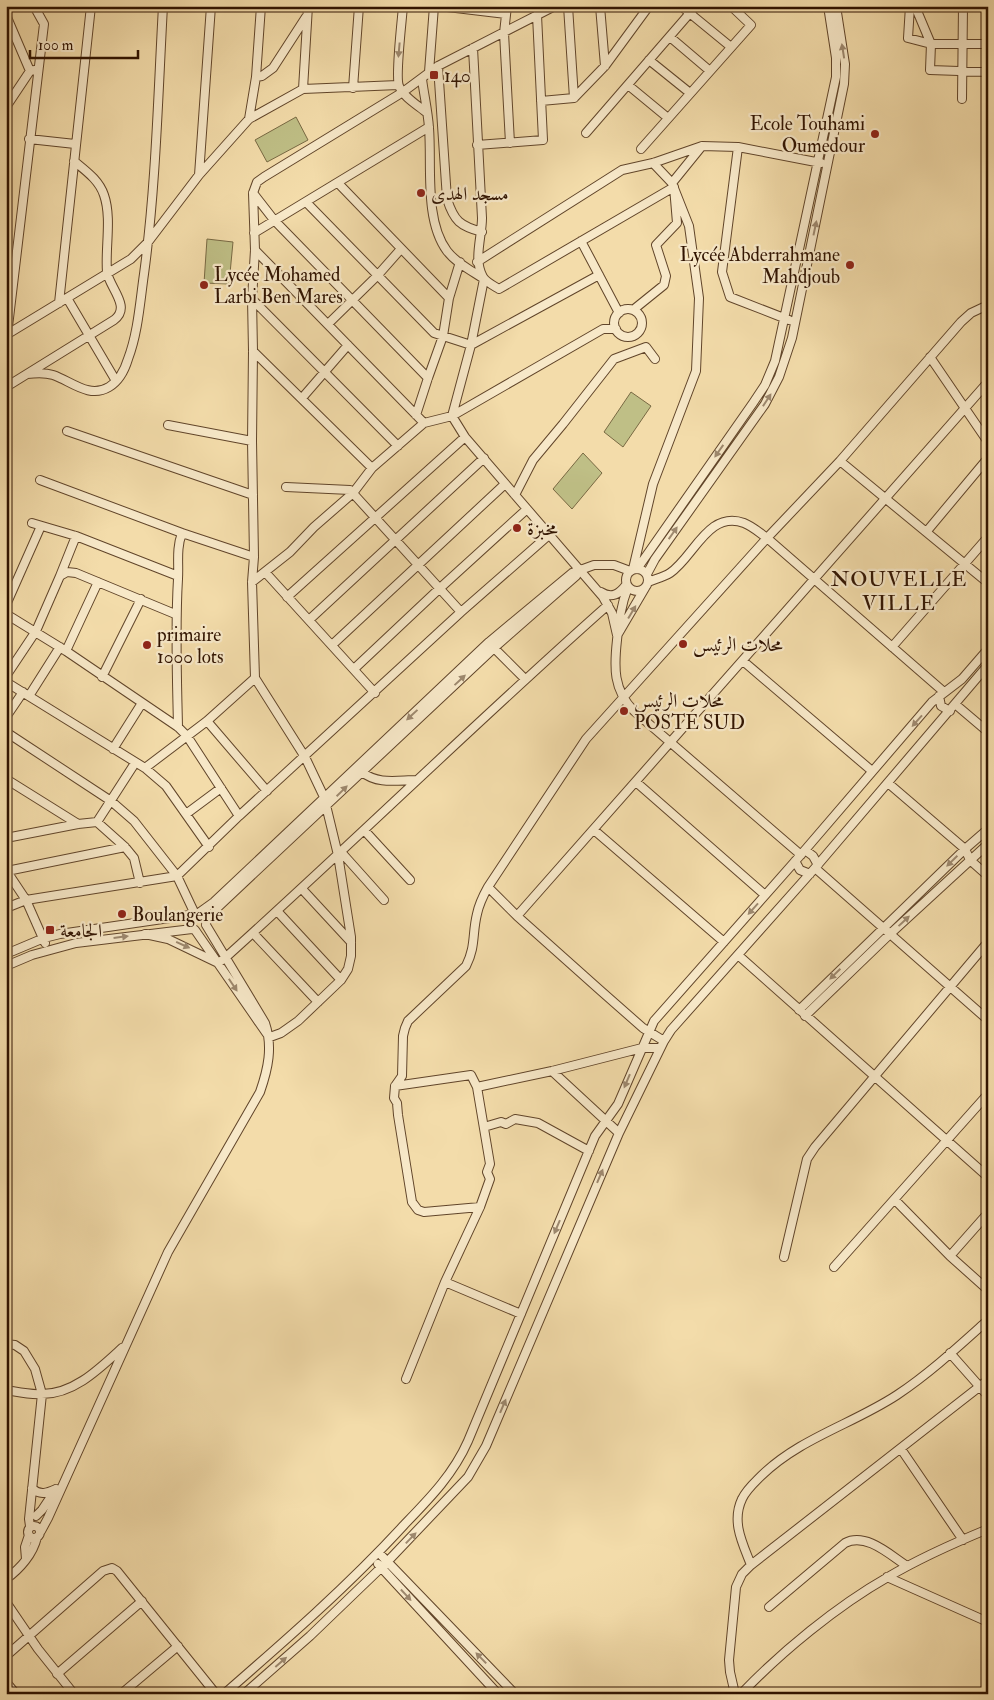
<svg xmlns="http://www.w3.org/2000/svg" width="994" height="1700" font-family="'IM FELL Double Pica',Amiri,serif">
<rect width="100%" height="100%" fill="#f3dcaa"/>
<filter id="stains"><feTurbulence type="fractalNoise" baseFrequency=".004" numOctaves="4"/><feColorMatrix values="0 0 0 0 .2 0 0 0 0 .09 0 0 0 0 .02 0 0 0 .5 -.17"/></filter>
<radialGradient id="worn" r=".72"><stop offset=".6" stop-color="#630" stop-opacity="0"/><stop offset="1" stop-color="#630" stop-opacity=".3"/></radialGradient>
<path fill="#bfbf86" stroke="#786943" d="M 296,117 L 308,140 L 267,162 L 255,140 Z
M 207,239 L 233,242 L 229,284 L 204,283 Z
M 631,392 L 651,406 L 623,447 L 604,432 Z
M 583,453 L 602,473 L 572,509 L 553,489 Z"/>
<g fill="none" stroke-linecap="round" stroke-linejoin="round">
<g stroke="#61452a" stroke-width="10">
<path id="minor" d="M 403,6 C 402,20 395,77 399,86 C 403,97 419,106 427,113
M 439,6 L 506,14
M 507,6 L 504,33 L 510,143
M 568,6 L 574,98
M 600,6 L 605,66
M 681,6 L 731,47
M 910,6 L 908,38 L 931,44 L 988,44
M 915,6 L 931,44 L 930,70 L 988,72
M 6,15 L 30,71
M 670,37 L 710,71
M 473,48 L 482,218 C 482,237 473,260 483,277 C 486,282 494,286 499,289 L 674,187 L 677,223 L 656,245 L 666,276 L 664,285 L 633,310
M 649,60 L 690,93
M 438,66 L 447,199 C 454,221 460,226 482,232
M 429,72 L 434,6
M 256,77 L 262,76 L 273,68 L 306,17
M 422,79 C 424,95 428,112 429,128 C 432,165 424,220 447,251 C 456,263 472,271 484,279 L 471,345 L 452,416 L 465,437 L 603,597 L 612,613 L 617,635
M 628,85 L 668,118
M 353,88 L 359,6
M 303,89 L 308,6
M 962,99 L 963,6
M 541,101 L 574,98 L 605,66 L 649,6
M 6,107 L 30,71 L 35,70
M 249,119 L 256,77 L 261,6
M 586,133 L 696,6
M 29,139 L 75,144
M 477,145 L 543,140 L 537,15
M 738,147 L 722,272 L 730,297 L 789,320
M 641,149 L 751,25 L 731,6
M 199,175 L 211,6
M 338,183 L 449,298
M 672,183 L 702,146 L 738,147 L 821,163
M 253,193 L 274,220 L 428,378
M 306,202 L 434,333 L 471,345 L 599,275
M 254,233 L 429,127
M 581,241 L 619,313
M 255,250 L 424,423
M 477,262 L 622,170 L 653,163 L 702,146
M 67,298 L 116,381
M 252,299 L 398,446
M 59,303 L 91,6
M614 323a14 14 0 1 1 28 0a14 14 0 1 1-28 0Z
M 328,324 L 377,276 L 400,250
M 6,335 L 131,259 L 148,242 L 199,175 L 249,119 L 303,89 L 398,85
M 7,335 L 44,24 L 34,6
M 253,351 L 372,468
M 930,357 L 988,442
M 27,374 C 35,373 44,372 53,375 C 71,381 89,399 109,387 C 119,381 125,369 128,359 C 138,333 140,302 144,274 C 156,186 158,95 163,6
M 6,387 L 114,320 C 132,307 109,287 107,272 C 105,248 112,218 104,195 C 99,180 86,171 74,161
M 302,398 L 348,345
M 416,415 L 428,378 L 443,336 L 449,298 L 460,262
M 168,425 L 252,441
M 67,431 L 253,495
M 840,461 L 988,583
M 40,480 L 182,533 L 254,557
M 286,487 L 350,490 L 461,612
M 515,495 L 533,460 L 563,424 L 614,359 L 646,347 L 655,359
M 32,523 L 76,536 L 60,576
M 927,531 L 988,458
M 76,536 L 178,576
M626 580a11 11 0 1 1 22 0a11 11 0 1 1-22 0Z
M 633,569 L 653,484 L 696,371 L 699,298 L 689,226 L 672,183 L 653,163
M 637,569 L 753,403 L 765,385 L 775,361 L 836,77 L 836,58 L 828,6
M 265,572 L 375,693
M 647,574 L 655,559 L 765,404 L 779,377 L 792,338 L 844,84 L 845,64 L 836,6
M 252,582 L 290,552 L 314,527 L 353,493 L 372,468 L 424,423 L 452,416 L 603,329 L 616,329
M 648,582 C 655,579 664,577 670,573 C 694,557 708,510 744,523 C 752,526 760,533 767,538 L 944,692
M 628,587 C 621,605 619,621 617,640 C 614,667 613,690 634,711 L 801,855
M 601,592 C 612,599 619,594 626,585
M 287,597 L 465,437
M 6,605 L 41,526
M 6,614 L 66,651 L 178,727 L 187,736 L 239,816
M 309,620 L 484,458
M 618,634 L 645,588
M 332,645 L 505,484
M 892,647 L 988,537
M 494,648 L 525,679
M 66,651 L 98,582
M 743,661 L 872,771
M 354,669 L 439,589 L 527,509
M 6,676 L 36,631 L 60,576 L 67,572 L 76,573 L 175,614
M 102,677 L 141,599
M 6,682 L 145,768 L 166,786 L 209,847
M 29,696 L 60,647
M 939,696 L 941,706 L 950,711
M 955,704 L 988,732
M 6,717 L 23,692
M 207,721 L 267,791
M 178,727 C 177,678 175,628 178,579 C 179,563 176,549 182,533
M 6,732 L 111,801 L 134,821 L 177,876 L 194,912
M 113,749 L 142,703
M 145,768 L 207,721 L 255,678
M 362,772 C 378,785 398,780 417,780
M 6,779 L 78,824
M 636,782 L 765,895
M 888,783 L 965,849 L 970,860 L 988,876
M 186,814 L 221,788
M 97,822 L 135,763
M 364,830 L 410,880
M 594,830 L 724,942
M 6,838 L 78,824 L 97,822 L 125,847 L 134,858 L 140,883
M 805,850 L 813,856 L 818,865
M 341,852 L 384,900
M 795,861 L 800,870 L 810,874
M 815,868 L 988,1020
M 6,870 L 26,900 L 45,943
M 7,871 L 125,847
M 488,887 L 517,916 L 601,991 L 643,1028 L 664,1041
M 302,889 L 351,942
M 6,908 L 26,900 L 177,876 L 239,816 L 461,612 L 550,534
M 277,911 L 341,980
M 200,912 L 214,902 L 489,642 L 572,573 L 594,565 L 614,565 L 630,571
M 517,916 L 988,382
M 206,922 L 218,907 L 494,648 L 576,576 L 580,569
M 195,930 L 267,1034
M 253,933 L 318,1002
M 145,934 L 168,939 L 218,963 L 225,958 C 354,842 478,720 608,605
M 6,954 L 44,938 L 60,934 L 190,915
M 738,955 L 988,1177
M 6,966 L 32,955 L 76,943 L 192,929
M 799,1010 L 965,849 L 988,829
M 805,1016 L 890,934 L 988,844
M 270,1037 L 281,1033 L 298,1021 L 341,980 L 348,969 L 351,956 L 351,937 L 338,855 L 324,797 L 305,757 L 255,678 L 252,582 L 254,557 L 252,441 L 253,351 L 252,299 L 255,250 L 253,193 L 257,182 L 264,177 L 403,92 L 438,66 L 555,6
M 552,1071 L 619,1133
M 395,1086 L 471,1075 L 477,1087 L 552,1071 L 642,1048 L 660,1048
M 484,1127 L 501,1122 L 506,1124 L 515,1119 L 538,1123 L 589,1151
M 895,1200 L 950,1256 L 988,1290
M 480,1207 L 424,1212 L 418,1210 L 412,1202 L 398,1115 L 397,1103 L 394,1098 L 395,1086 L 402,1076 L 403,1036 L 405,1028 L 408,1021 L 466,966 C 476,946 472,934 477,914 C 479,904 483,896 488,887 L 586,739 L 767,538 L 840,461 L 961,322 L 971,313 L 988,305
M 950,1256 L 988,1213
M 784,1257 L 807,1159 L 815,1147 L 988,942
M 834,1267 L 988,1094
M 445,1282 L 521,1314
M 6,1344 L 15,1345 L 24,1351 L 35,1369 L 42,1394 L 29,1519 L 30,1526
M 950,1353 L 988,1396
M 406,1379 L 445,1282 L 480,1207 L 490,1179 L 487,1172 L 490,1164 L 477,1087
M 6,1390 C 18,1392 30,1395 42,1394 C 74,1394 99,1369 122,1348
M 901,1449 L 963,1540
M 32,1488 C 40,1496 47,1493 56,1489
M 36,1516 L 42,1510 L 56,1489
M28 1532a6 6 0 1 1 12 0a6 6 0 1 1-12 0Z
M 41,1531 L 48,1518 L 168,1252 L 260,1092 C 268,1069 273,1047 265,1023 L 206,925
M 379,1553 L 515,1694
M 26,1559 L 25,1547 L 29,1535
M 378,1564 L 498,1694
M 751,1565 C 743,1544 731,1522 742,1499 C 746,1490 754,1483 761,1476 C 800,1438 853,1424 897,1395 C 930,1373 959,1346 988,1320
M 887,1577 L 988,1622
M 6,1579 C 20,1569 33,1554 37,1537
M 6,1602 L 38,1649 L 74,1694
M 769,1607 L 845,1543 C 866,1532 890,1555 907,1566
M 6,1656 L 103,1571 L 112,1568 L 117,1571 L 216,1694
M 57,1674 L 142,1601
M 6,1682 L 16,1694
M 121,1694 L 178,1646
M 224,1694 C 286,1640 348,1586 404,1525 C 429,1499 453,1475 468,1441 L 595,1136 L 618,1104 L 654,1021 L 805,850 L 932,702 L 962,679 L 988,649
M 244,1694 L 310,1636 L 388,1561 L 468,1477 L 486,1446 L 619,1133 L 664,1041 L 671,1030 L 815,868 L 988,665
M 735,1694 L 730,1672 L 729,1660 L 736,1587 L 742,1574 L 751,1565 L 988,1380
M 741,1694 C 781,1652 837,1606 888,1577 C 920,1558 954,1543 988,1529"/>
</g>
<use href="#minor" stroke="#f7e8c8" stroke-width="8"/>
</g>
<defs><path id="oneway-solid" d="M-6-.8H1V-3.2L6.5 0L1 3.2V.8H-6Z" transform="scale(1.25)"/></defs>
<g fill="#9d886e">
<use href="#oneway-solid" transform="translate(399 50) rotate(95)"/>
<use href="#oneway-solid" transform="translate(843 51) rotate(-99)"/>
<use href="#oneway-solid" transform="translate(815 228) rotate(-78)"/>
<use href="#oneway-solid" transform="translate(767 400) rotate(-57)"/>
<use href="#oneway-solid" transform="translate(719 451) rotate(125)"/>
<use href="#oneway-solid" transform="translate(673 533) rotate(-55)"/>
<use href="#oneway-solid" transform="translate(632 612) rotate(-59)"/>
<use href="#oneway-solid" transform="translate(460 680) rotate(-43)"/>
<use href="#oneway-solid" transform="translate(412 715) rotate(137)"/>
<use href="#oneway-solid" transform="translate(917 721) rotate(132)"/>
<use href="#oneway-solid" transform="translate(342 791) rotate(-44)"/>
<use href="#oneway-solid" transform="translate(952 861) rotate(136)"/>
<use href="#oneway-solid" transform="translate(753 909) rotate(132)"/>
<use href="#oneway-solid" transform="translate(904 921) rotate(-43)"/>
<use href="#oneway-solid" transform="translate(121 937) rotate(-7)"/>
<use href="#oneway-solid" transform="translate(183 945) rotate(24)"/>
<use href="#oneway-solid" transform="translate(835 974) rotate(136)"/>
<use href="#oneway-solid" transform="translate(233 985) rotate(56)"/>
<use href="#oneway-solid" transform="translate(627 1081) rotate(113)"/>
<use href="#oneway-solid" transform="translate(600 1176) rotate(-67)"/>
<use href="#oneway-solid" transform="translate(557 1227) rotate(113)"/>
<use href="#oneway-solid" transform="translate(503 1406) rotate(-67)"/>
<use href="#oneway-solid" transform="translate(411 1538) rotate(-46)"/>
<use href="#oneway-solid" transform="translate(406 1595) rotate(47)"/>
<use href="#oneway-solid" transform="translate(481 1658) rotate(-134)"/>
<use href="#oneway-solid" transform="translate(281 1662) rotate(-41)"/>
</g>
<g fill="#8f2418" stroke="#f7e8c8" stroke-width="2">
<rect x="429" y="70" width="10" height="10" rx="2.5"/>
<circle cx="875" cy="134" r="5"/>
<circle cx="421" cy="193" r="5"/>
<circle cx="850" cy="265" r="5"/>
<circle cx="204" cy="285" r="5"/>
<circle cx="517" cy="528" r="5"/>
<circle cx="683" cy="644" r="5"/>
<circle cx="147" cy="645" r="5"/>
<circle cx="624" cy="711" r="5"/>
<circle cx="122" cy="914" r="5"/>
<rect x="45" y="925" width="10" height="10" rx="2.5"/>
</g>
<g text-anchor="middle" stroke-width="4.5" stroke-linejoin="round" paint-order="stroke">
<g font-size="19" fill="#301300" stroke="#f7e8c8" text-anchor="start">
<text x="444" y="82">140</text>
<text x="865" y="130" text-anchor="end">Ecole Touhami<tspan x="865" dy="22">Oumedour</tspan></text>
<text x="431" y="200">مسجد الهدى</text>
<text x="840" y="261" text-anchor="end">Lycée Abderrahmane<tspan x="840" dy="22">Mahdjoub</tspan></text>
<text x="214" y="281">Lycée Mohamed<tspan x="214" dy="22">Larbi Ben Mares</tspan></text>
<text x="527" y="535">مخبزة</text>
<text x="157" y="641">primaire<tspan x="157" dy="22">1000 lots</tspan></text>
<text x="693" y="651">محلات الرئيس</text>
<text x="634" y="707">محلات الرئيس<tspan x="634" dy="22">POSTE SUD</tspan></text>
<text x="132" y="921">Boulangerie</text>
<text x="60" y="937">الجامعة</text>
</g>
<g font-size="21" letter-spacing="1" fill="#301300" stroke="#f7e8c8">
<text x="899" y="586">NOUVELLE<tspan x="899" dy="24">VILLE</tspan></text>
</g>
</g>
<rect width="994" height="1700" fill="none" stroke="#f3dcaa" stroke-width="25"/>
<rect x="8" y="8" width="979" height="1685" fill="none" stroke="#301300" stroke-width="2.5"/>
<rect x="12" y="12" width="969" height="1675" fill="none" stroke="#301300"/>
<path d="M30 50v8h108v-8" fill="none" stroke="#301300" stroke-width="2.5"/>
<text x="38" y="50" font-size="15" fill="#301300" stroke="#f7e8c8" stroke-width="4" paint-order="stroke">100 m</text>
<rect width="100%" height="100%" filter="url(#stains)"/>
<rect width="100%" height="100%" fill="url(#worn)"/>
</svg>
